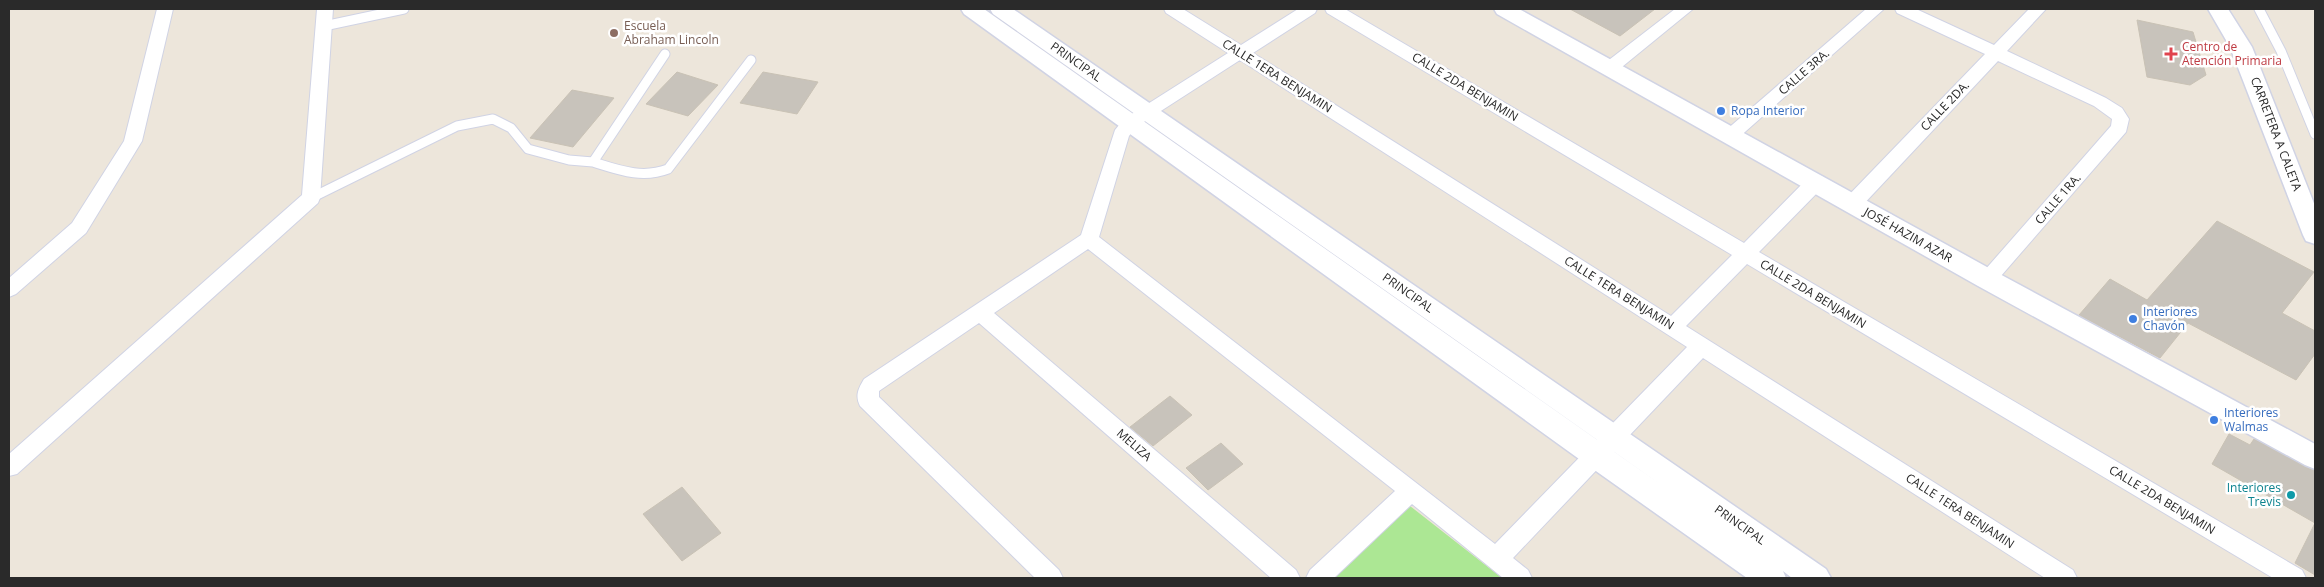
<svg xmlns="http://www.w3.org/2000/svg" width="2324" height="587" font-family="'Open Sans',sans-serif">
<rect width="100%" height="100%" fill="#ede6db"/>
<path fill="#ace794" d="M 1410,506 L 1502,578 L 1335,578 Z"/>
<path fill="#c8c3bb" stroke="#c9c2b5" d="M 1570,9 L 1655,9 L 1620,36 Z
M 2137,20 L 2193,32 L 2206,75 L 2190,85 L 2147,77 Z
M 677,72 L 718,85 L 688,116 L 646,104 Z
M 763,72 L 818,82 L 797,114 L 740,103 Z
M 572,90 L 614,98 L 573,147 L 530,138 Z
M 2217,221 L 2314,272 L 2282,313 L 2315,331 L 2315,354 L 2296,380 L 2188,323 L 2160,358 L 2079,315 L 2110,279 L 2147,300 Z
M 1170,396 L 1192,415 L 1153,446 L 1130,427 Z
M 2229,434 L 2250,445 L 2254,439 L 2315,471 L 2315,523 L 2212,464 Z
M 1221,443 L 1243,464 L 1208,490 L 1186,468 Z
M 682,487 L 721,533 L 682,561 L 643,514 Z
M 2315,523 L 2315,575 L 2295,563 Z"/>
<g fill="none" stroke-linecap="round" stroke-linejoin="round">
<g stroke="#d0d3e4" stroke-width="11">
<path id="service" d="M 2259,9 L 2281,51 L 2315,134
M 324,26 L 404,9
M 593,162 C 619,170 642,179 668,169 L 751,60
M 311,198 L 457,126 L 493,119 L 511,128 L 528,149 L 569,160 L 593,162 L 665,54"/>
</g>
<g stroke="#d0d3e4" stroke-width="2">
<path id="minor" d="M 157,9 L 173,9 L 142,141 L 86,233 L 16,294 L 9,297 L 9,278 L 72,223 L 124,141 Z
M 317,9 L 333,9 L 320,198 L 318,203 L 17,474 L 9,476 L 9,454 L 302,195 Z
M 1164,9 L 1183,9 L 1241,45 L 1298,9 L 1317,9 L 1315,13 L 1253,53 L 1671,316 L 1732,255 L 1327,13 L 1325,9 L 1345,9 L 1744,243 L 1809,177 L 1816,175 L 1823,177 L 1825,182 L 1823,187 L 1759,252 L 2302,570 L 2306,578 L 2273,578 L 1747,264 L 1686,326 L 2073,570 L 2077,578 L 2045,578 L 1703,358 L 1513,558 L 1528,570 L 1532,578 L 1503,578 L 1412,504 L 1334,578 L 1306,578 L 1310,570 L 1395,491 L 1088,249 L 994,313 L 1296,570 L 1300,578 L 1271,578 L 979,323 L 879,391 L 879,397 L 1059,570 L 1063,578 L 1035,578 L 860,406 C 855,396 858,389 864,379 L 1081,235 L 1115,130 L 1124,119 L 1228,53 L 1166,13 ZM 1240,60 L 1687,347 L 1495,544 L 1099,237 L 1129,136 L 1136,127 Z
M 1675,9 L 1693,9 L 1617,71 L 1611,73 L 1605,71 L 1602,67 L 1605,63 Z
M 1866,9 L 1884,9 L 1737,139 L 1731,141 L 1725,139 L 1722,135 L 1725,131 Z
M 1895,9 L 1916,9 L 1994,45 L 2029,9 L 2046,9 L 2007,51 L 2106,98 L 2122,108 L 2129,119 L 2126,132 L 1994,284 L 1987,287 L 1980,284 L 1977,279 L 2111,126 L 2112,119 L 2094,106 L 1998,61 L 1859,209 L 1852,211 L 1845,209 L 1843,204 L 1845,199 L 1985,54 L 1897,13 Z"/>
</g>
<g stroke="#d0d3e4" stroke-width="3">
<path id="tertiary" d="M 961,9 L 984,9 L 1677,496 L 993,14 L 990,9 L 1013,9 L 1826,569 L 1831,578 L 1792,578 L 1783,571 L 1786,578 L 1747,578 L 1586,464 L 964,14 Z
M 1494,9 L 1519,9 L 1996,272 L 2315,444 L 2315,469 L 2305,465 L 1978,286 L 1497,14 Z
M 2208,9 L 2228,9 L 2252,47 L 2315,206 L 2315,244 L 2306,241 L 2303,235 L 2230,47 Z"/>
</g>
<use href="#service" stroke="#fff" stroke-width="9"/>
<use href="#minor" fill="#fff" fill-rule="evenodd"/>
<use href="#tertiary" fill="#fff" fill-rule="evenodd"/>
</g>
<circle fill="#8d6e63" stroke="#fff" stroke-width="2" cx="614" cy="33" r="5"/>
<path fill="#e0444e" stroke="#fff" stroke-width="2" d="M2168.5 46.5h5v5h5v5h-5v5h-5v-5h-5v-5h5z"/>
<g fill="#3f7fe0" stroke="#fff" stroke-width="2">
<circle cx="1721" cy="111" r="5"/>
<circle cx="2133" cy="319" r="5"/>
<circle cx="2214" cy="420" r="5"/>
</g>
<circle fill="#0f9aa8" stroke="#fff" stroke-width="2" cx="2291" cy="495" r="5"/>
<g text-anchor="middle" stroke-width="5" stroke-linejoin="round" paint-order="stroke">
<g font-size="12" fill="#785e54" stroke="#fff" text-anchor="start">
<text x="624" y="30">Escuela<tspan x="624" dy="14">Abraham Lincoln</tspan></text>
</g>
<g font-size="12" fill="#be3a42" stroke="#fff" text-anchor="start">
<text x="2182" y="51">Centro de<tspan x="2182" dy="14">Atención Primaria</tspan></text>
</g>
<g font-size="12" fill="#2a2a2a" stroke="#fff">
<text transform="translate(1076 62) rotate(35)" y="4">PRINCIPAL</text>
<text transform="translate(1804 72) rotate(-41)" y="4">CALLE 3RA.</text>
<text transform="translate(1277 76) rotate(32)" y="4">CALLE 1ERA BENJAMIN</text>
<text transform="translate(1465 87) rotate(31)" y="4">CALLE 2DA BENJAMIN</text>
<text transform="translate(1945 106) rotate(-46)" y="4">CALLE 2DA.</text>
<text transform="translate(2276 134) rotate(69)" y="4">CARRETERA A CALETA</text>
<text transform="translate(2058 199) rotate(-49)" y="4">CALLE 1RA.</text>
<text transform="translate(1908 235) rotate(29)" y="4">JOSÉ HAZIM AZAR</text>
<text transform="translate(1408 293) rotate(35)" y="4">PRINCIPAL</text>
<text transform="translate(1619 293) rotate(32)" y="4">CALLE 1ERA BENJAMIN</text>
<text transform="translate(1813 294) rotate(31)" y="4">CALLE 2DA BENJAMIN</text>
<text transform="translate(1134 445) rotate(41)" y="4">MELIZA</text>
<text transform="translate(2162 500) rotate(31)" y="4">CALLE 2DA BENJAMIN</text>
<text transform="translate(1960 511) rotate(33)" y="4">CALLE 1ERA BENJAMIN</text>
<text transform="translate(1740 525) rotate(35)" y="4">PRINCIPAL</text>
</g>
<g font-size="12" fill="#366cbe" stroke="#fff" text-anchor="start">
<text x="1731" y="115">Ropa Interior</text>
<text x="2143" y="316">Interiores<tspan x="2143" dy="14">Chavón</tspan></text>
<text x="2224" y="417">Interiores<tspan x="2224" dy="14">Walmas</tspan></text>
</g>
<g font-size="12" fill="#0d838f" stroke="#fff" text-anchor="end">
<text x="2281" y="492">Interiores<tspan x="2281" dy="14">Trevis</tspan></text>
</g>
</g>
<rect width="2324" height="587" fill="none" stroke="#2a2a2a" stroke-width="20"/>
</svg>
